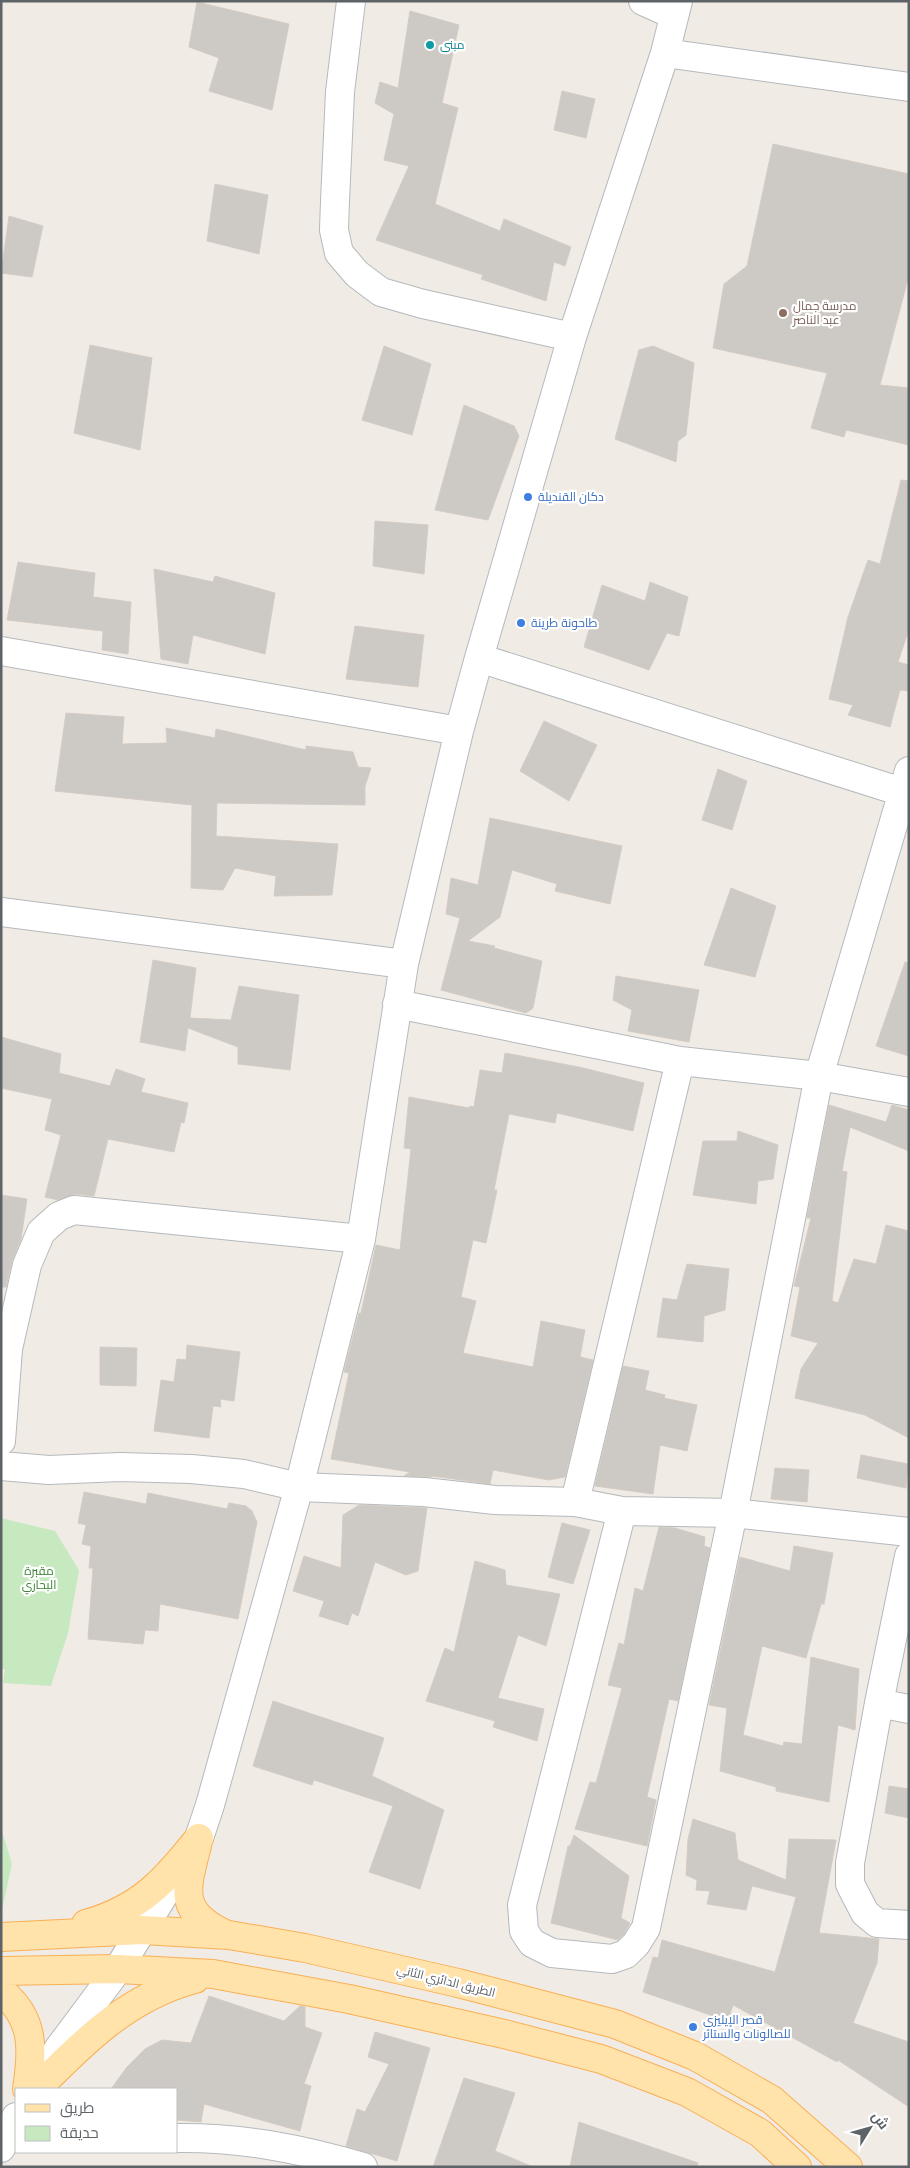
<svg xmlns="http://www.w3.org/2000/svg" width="910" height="2168" font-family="'Golos Text',Cairo,sans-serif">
<rect width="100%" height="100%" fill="#f0ece5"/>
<path fill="#c7e9c0" d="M 1,1518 L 55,1531 L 79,1570 L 68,1633 L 51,1686 L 3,1683 L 5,1669 L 1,1669 Z
M 1,1828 L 12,1864 L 1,1914 Z"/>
<path fill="#cdc9c4" stroke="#d5ccc3" d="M 197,2 L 289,24 L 272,110 L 209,91 L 219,58 L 189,47 Z
M 410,11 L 459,25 L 442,103 L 458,108 L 435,204 L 500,231 L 504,219 L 571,247 L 565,266 L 554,262 L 546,301 L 481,279 L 483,275 L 376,240 L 409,166 L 384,160 L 394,114 L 375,103 L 380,82 L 398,88 Z
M 562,91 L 595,99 L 586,138 L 554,130 Z
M 773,144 L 909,174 L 909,275 L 880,385 L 909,388 L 909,445 L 846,430 L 844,437 L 811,428 L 827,373 L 713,348 L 724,284 L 747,266 Z
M 215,184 L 268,195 L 259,254 L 207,241 Z
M 9,216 L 43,226 L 32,277 L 1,273 Z
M 90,345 L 152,358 L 140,450 L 74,433 Z
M 384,346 L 431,364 L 412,435 L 362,420 Z
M 653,346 L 694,363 L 686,435 L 678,441 L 676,462 L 615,439 L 639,350 Z
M 464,405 L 514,426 L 519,436 L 488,520 L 435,510 Z
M 901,480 L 909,481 L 909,629 L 898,662 L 909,665 L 909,691 L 900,690 L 890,727 L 848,715 L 853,705 L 829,699 L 848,617 L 868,560 L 880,564 Z
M 375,521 L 428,525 L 424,574 L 373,566 Z
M 18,562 L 95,573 L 93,597 L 131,602 L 128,654 L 102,650 L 103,631 L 7,620 Z
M 154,569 L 213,582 L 215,576 L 275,593 L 265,654 L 193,635 L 188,664 L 161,659 Z
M 650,582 L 688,597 L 679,636 L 667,633 L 649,670 L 584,647 L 602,585 L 645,601 Z
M 355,626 L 424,635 L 418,687 L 346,679 Z
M 66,713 L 124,717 L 122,744 L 167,743 L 166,728 L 215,738 L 216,729 L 306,750 L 306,746 L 353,752 L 358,767 L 371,768 L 365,786 L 365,805 L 217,803 L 216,836 L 338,844 L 332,895 L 274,896 L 276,876 L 235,868 L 223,890 L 191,888 L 192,805 L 55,791 Z
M 544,721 L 597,745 L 569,801 L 520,771 Z
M 718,769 L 747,781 L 732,830 L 702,820 Z
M 490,818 L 622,846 L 610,904 L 555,891 L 557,884 L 512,870 L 500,917 L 468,941 L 495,946 L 494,948 L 542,961 L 533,1008 L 526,1013 L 441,990 L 460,918 L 446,914 L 451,878 L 478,885 Z
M 731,888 L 776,906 L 755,977 L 704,965 Z
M 153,960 L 196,968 L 190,1018 L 231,1020 L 239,986 L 299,995 L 290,1070 L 238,1064 L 238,1047 L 188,1028 L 185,1051 L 140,1042 Z
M 905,962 L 909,963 L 909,1056 L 876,1046 Z
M 616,976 L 699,990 L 689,1042 L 628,1031 L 632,1010 L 613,1000 Z
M 1,1037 L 61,1054 L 59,1073 L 110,1086 L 116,1069 L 145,1079 L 141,1092 L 188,1103 L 184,1123 L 181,1122 L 174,1152 L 108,1139 L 94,1196 L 75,1194 L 58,1200 L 45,1197 L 61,1135 L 45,1130 L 52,1099 L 1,1088 Z
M 505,1053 L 579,1067 L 644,1083 L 633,1131 L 557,1113 L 555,1123 L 509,1114 L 494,1190 L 497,1190 L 486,1243 L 473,1240 L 461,1297 L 476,1301 L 463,1353 L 533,1367 L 541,1321 L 585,1330 L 580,1357 L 593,1360 L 565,1477 L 549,1480 L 493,1470 L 490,1484 L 432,1476 L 432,1477 L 404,1476 L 410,1472 L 331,1459 L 349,1373 L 344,1372 L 359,1313 L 361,1313 L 376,1245 L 400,1250 L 411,1149 L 404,1148 L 409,1097 L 469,1108 L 470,1106 L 474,1107 L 480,1070 L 502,1073 Z
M 829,1105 L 886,1122 L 892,1105 L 909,1110 L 909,1151 L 850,1127 L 842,1171 L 847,1172 L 832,1301 L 838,1303 L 854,1259 L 876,1264 L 886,1225 L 909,1231 L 909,1438 L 865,1415 L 795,1398 L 801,1369 L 818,1343 L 791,1336 L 800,1287 L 794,1286 L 811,1218 L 807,1218 Z
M 738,1131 L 778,1145 L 773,1179 L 758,1181 L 756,1204 L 693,1195 L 703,1141 L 737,1141 Z
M 1,1195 L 27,1199 L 21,1239 L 12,1261 L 6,1287 L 1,1287 Z
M 687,1264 L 729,1269 L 725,1310 L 704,1316 L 703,1342 L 657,1337 L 663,1298 L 677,1300 Z
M 187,1345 L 240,1352 L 234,1401 L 220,1399 L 221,1407 L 213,1406 L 209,1438 L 154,1431 L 161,1380 L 174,1382 L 177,1359 L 186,1360 Z
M 100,1347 L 137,1348 L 136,1386 L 100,1385 Z
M 623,1366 L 649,1371 L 645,1390 L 665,1395 L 664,1398 L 697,1405 L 687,1451 L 660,1445 L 653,1494 L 595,1486 Z
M 861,1455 L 908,1464 L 906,1488 L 857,1478 Z
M 775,1468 L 809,1470 L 807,1502 L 771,1499 Z
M 84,1492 L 146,1504 L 148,1493 L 227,1509 L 229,1503 L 246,1506 L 252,1511 L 257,1522 L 238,1619 L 160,1604 L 158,1631 L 145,1630 L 143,1644 L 88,1639 L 93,1568 L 89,1568 L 91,1546 L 82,1544 L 86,1525 L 78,1523 Z
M 359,1505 L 427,1508 L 418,1571 L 406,1575 L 375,1562 L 358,1616 L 352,1613 L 348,1625 L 319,1616 L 324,1601 L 293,1591 L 304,1556 L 341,1568 L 343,1515 Z
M 562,1523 L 590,1530 L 573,1584 L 548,1577 Z
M 659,1527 L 675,1528 L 705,1537 L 704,1546 L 710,1548 L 678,1701 L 669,1699 L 647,1797 L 656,1800 L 647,1846 L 575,1829 L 590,1782 L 596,1783 L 622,1688 L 608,1685 L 619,1643 L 624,1645 L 635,1588 L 643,1591 Z
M 794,1546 L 833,1553 L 824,1604 L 821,1604 L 806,1658 L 762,1646 L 743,1735 L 783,1746 L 784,1742 L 802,1744 L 811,1657 L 859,1669 L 855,1730 L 838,1725 L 829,1802 L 776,1791 L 776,1787 L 720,1771 L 727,1708 L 709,1705 L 740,1557 L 790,1571 Z
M 475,1561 L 505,1570 L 506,1585 L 560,1594 L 546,1646 L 518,1635 L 498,1698 L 544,1709 L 537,1741 L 493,1727 L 495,1721 L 426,1701 L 445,1648 L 454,1652 Z
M 273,1701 L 384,1738 L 372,1776 L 444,1810 L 420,1889 L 369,1872 L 393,1806 L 314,1780 L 312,1785 L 253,1766 Z
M 889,1786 L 909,1789 L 909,1818 L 885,1813 Z
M 693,1819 L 735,1833 L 738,1860 L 786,1880 L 789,1839 L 836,1840 L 819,1933 L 879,1939 L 877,1963 L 853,2023 L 909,2042 L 909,2107 L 838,2060 L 837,2062 L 733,2005 L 728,2021 L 643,1992 L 653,1957 L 658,1958 L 662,1940 L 775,1972 L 796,1897 L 752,1886 L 746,1910 L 707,1904 L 710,1891 L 696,1890 L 697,1880 L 686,1875 L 688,1839 Z
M 574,1835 L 629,1876 L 621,1918 L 630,1923 L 624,1934 L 618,1940 L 551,1923 L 568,1846 L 570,1846 Z
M 209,1996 L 284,2021 L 300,2006 L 305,2007 L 305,2027 L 322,2033 L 304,2084 L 311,2086 L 300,2131 L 204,2104 L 201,2122 L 176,2120 L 176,2089 L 111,2089 L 127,2067 L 145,2049 L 162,2040 L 191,2043 Z
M 375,2032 L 430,2048 L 397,2161 L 346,2146 L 357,2109 L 365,2112 L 389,2064 L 368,2057 Z
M 464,2078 L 515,2093 L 495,2151 L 533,2167 L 433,2167 Z
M 579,2122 L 698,2163 L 697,2167 L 570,2167 Z"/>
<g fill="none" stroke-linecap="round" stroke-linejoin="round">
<g stroke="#b5b9bc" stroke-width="30">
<path id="minor" d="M 351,1 L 340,92 L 335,201 L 334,230 L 339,253 L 357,274 L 381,292 L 423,304 L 572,337
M 643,1 L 674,15
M 665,53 L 909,87
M 1,651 L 459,731
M 479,658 L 902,792
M 1,912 L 404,964
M 397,1004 L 680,1061 L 819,1076 L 909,1092
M 1,1441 L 8,1349 L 27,1265 L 41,1232 L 59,1216 L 74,1210 L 361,1239
M 1,1466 L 49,1470 L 120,1467 L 191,1469 L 244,1474 L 299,1487 L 424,1492 L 495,1500 L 575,1502 L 622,1511 L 733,1513 L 909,1532
M 575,1502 L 680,1061
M 622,1511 L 522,1905 L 524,1931 L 532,1943 L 552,1953 L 612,1959 L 626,1954 L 636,1944 L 646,1928 L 733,1513 L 819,1076 L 909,771
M 909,1556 L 879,1703 L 850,1863 L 850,1884 L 865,1913 L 877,1923 L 909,1925
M 879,1703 L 909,1709
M 39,2080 L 59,2048 L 118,1969 L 199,1838 L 210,1805 L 299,1487 L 361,1239 L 404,964 L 459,731 L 479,658 L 572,337 L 665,53 L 678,1
M 176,2138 C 241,2137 301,2149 363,2167
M 1,2148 L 16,2117"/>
</g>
<g stroke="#faaf54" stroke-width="30">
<path id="major" d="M 197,1846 C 185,1891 178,1913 227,1935
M 86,1924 C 142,1908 164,1881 199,1838
M 1,1937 L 142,1930 L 229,1935 L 305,1948 L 458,1983 L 615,2024 L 695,2056 L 772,2100 L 848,2167
M 1,1971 L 118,1969 L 213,1974 L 349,1999 L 504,2034 L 601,2059 L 687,2092 L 760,2133 L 797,2167
M 1,1991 C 35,2018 33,2050 27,2089
M 37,2089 C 83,2042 129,1996 195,1979"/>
</g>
<use href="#minor" stroke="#fff" stroke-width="28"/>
<use href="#major" stroke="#ffe3ab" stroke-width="28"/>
</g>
<circle fill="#0f9aa8" stroke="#fff" stroke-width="2" cx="430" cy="45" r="5"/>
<circle fill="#8d6e63" stroke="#fff" stroke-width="2" cx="783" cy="313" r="5"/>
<g fill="#3f7fe0" stroke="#fff" stroke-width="2">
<circle cx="528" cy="497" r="5"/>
<circle cx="521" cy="623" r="5"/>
<circle cx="693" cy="2027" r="5"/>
</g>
<g text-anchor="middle" stroke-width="4.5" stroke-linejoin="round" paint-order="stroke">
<g font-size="12" fill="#0d838f" stroke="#fff" text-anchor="start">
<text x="440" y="49">مبنى</text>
</g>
<g font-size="12" fill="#785e54" stroke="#fff" text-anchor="start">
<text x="793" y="310">مدرسة جمال<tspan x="793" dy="14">عبد الناصر</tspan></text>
</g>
<g font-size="12" fill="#366cbe" stroke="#fff" text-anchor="start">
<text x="538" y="501">دكان القنديلة</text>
<text x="531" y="627">طاحونة طرينة</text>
<text x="703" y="2024">قصر الإيليزي<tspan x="703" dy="14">للصالونات والستائر</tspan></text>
</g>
<g font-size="12" fill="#3a832f" stroke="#fff">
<text x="39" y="1575">مقبرة<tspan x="39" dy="14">البحاري</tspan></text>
</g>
<g font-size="12" fill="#5d6366" stroke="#fff">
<text transform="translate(446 1981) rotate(14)" y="4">الطريق الدائري الثاني</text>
</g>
</g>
<rect width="910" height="2168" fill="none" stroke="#5d6366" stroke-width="5"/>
<rect x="15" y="2088" width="162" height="65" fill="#ffffff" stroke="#bec1c2"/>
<rect x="25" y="2104" width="25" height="8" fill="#ffe3ab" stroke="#bec1c2"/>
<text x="60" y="2113" font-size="15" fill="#5d6366">طريق</text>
<rect x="25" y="2126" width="25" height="15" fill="#c7e9c0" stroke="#bec1c2"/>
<text x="60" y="2138" font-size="15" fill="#5d6366">حديقة</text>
<g transform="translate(870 2128) rotate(53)" stroke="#ffffff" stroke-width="4" paint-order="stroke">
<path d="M0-4L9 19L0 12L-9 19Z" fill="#5d6366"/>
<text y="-8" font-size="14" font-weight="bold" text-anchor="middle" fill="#5d6366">ش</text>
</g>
</svg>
